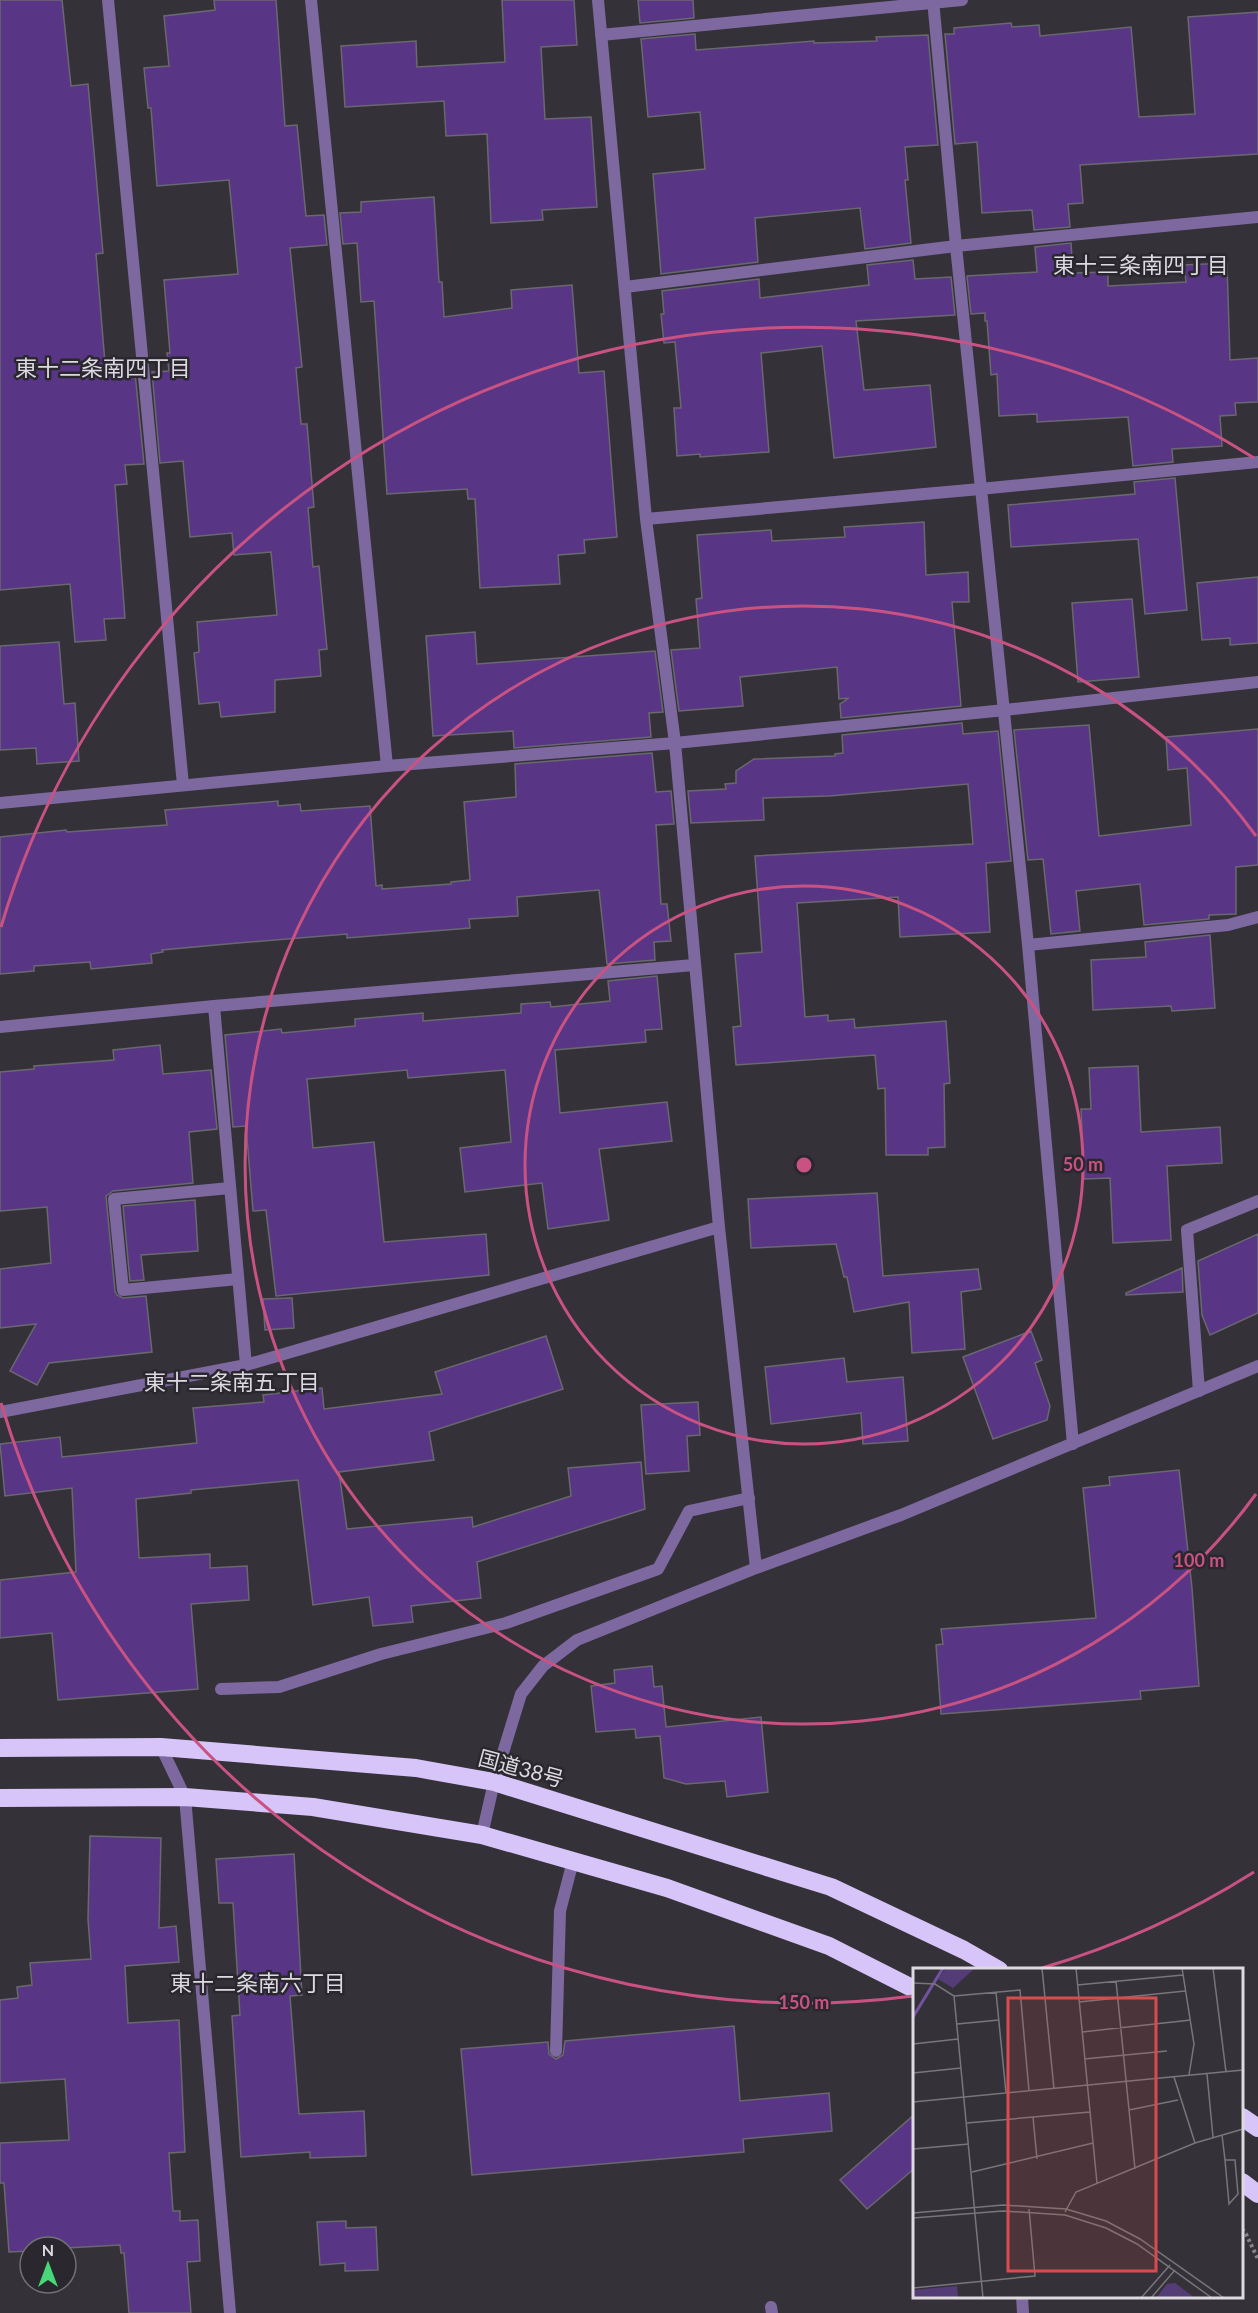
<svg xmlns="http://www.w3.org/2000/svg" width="1258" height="2313" font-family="Lato,'Noto Sans JP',sans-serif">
<rect width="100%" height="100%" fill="#343238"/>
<path fill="#583685" stroke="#6a686f" stroke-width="1.5" d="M 0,0 L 62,0 L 71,86 L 88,84 L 103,253 L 96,254 L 106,375 L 135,373 L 144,464 L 125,465 L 127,484 L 115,485 L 125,618 L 104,619 L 106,640 L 75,642 L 70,584 L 0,590 Z
M 214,0 L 276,0 L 285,126 L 297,125 L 306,216 L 324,215 L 327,245 L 290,248 L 302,367 L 296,368 L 301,424 L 307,424 L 314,507 L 308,508 L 313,567 L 319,566 L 327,649 L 319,650 L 321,676 L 275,680 L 275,712 L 221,717 L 219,702 L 199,704 L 194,653 L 199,652 L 197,622 L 277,615 L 271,552 L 234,555 L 232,533 L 190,537 L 183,461 L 160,463 L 152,372 L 169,371 L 167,353 L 170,353 L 164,280 L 238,274 L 229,180 L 157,186 L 151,108 L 148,108 L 144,68 L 169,66 L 164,16 L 215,10 Z
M 502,0 L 574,0 L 577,45 L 541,47 L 545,119 L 591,117 L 597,207 L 542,210 L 543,220 L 491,223 L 487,134 L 446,136 L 444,101 L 345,107 L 341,46 L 416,41 L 417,67 L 505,62 Z
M 638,0 L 693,0 L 694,18 L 640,23 Z
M 1258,12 L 1258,154 L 1080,165 L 1083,203 L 1068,204 L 1070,227 L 1034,230 L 1032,210 L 982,213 L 977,142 L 955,144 L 945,34 L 954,34 L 954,28 L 1011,23 L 1012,27 L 1039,25 L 1040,36 L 1131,27 L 1139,117 L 1195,114 L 1188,17 Z
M 695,34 L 696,50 L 814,41 L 814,43 L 877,41 L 876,37 L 928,35 L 938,145 L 905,147 L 908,180 L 905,180 L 911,243 L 865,249 L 860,208 L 755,218 L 758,262 L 661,274 L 653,174 L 705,169 L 700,112 L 648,117 L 641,39 Z
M 434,197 L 439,282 L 442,282 L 444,317 L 512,308 L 511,290 L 572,285 L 579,373 L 604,371 L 617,537 L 584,540 L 585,553 L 558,555 L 560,584 L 480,588 L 475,499 L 468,499 L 467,489 L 387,494 L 374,301 L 361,302 L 357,243 L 343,244 L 340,213 L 361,212 L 361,202 Z
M 1071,243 L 1073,273 L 1108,272 L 1108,286 L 1186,282 L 1184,265 L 1227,263 L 1230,360 L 1258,358 L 1258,402 L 1235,403 L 1236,415 L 1220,416 L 1222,446 L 1172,449 L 1173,462 L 1133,466 L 1128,417 L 1037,422 L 1037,414 L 999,416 L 997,374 L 991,375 L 987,321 L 985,321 L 985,313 L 971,314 L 967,276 L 1037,272 L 1035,247 Z
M 913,260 L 915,279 L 951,277 L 955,315 L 856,321 L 864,390 L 930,385 L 936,447 L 834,458 L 822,346 L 761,353 L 769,452 L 700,457 L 700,454 L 677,456 L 674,408 L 681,408 L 675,342 L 664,343 L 661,314 L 664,314 L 662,291 L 759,279 L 760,298 L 869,285 L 867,265 Z
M 1175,478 L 1187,610 L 1145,614 L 1138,539 L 1011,547 L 1008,505 L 1135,494 L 1134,482 Z
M 924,522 L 926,575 L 968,572 L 969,602 L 952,602 L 961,706 L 841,718 L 840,704 L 849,698 L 839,699 L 837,667 L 740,677 L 743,706 L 679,711 L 671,650 L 700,648 L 696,599 L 702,598 L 697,535 L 771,530 L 772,541 L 845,537 L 844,527 Z
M 1258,577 L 1258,643 L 1230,645 L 1230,638 L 1202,640 L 1197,583 Z
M 1132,599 L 1139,677 L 1078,682 L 1072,603 Z
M 475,632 L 477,664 L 655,651 L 663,712 L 649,713 L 651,737 L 514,748 L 513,731 L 433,736 L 426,636 Z
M 59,642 L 64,704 L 75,703 L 79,761 L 37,764 L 36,748 L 0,750 L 0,646 Z
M 962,723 L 963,734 L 998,731 L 1011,861 L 986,863 L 990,932 L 900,937 L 898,897 L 797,903 L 805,1017 L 828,1015 L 828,1021 L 854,1019 L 855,1028 L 946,1021 L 950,1083 L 944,1084 L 945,1147 L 928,1148 L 928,1155 L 886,1155 L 885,1088 L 878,1089 L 875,1055 L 736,1065 L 733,1027 L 741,1026 L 735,954 L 762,952 L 755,856 L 973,844 L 968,784 L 829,796 L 763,798 L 764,820 L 691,823 L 688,791 L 726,789 L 725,784 L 736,783 L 736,771 L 754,759 L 835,756 L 835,754 L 843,753 L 842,735 Z
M 1089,725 L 1099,836 L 1191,825 L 1187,768 L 1168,770 L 1166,737 L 1258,729 L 1258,865 L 1236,867 L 1236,914 L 1209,915 L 1209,919 L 1144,925 L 1140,884 L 1076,891 L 1080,931 L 1051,934 L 1043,859 L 1028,860 L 1014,730 Z
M 652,753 L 656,792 L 671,791 L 674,824 L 656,825 L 661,904 L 667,904 L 671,941 L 654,942 L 655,960 L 607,964 L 599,890 L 517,897 L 518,916 L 469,919 L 470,928 L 347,938 L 347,934 L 238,943 L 162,950 L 163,952 L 151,954 L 152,963 L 91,969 L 90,962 L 34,966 L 34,971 L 0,974 L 0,837 L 66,830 L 67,832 L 167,825 L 165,810 L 278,801 L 278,806 L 300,804 L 301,811 L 370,806 L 376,886 L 382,885 L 382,889 L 451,884 L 451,882 L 470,880 L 464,802 L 516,797 L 515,764 Z
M 1210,935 L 1215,1008 L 1172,1011 L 1171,1006 L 1093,1010 L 1091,960 L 1146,957 L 1145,942 Z
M 657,976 L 662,1029 L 645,1030 L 646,1042 L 555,1050 L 560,1113 L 667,1102 L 672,1141 L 599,1149 L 609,1220 L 548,1229 L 542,1183 L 465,1192 L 460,1148 L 511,1142 L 505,1070 L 408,1078 L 407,1070 L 307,1079 L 313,1148 L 374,1142 L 384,1242 L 486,1234 L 489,1275 L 276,1296 L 266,1210 L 253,1211 L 246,1126 L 233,1127 L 225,1035 L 281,1029 L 282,1033 L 355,1026 L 355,1019 L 423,1013 L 423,1021 L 521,1013 L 521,1004 L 550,1002 L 551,1007 L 610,1001 L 608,981 Z
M 160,1045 L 163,1074 L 211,1070 L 217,1129 L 189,1132 L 193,1183 L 113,1191 L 106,1196 L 115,1291 L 117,1295 L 123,1298 L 146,1296 L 152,1352 L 49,1363 L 37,1385 L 10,1371 L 36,1324 L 0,1328 L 0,1269 L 51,1263 L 47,1207 L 0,1211 L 0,1072 L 34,1069 L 34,1066 L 114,1060 L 113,1050 Z
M 1138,1066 L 1141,1132 L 1220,1127 L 1222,1163 L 1167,1166 L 1171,1240 L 1113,1243 L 1110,1178 L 1084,1179 L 1081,1109 L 1091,1109 L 1089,1068 Z
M 877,1193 L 883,1276 L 978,1269 L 981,1289 L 961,1292 L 965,1349 L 912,1353 L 909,1302 L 854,1312 L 847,1277 L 844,1277 L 836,1244 L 751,1248 L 748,1199 Z
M 195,1200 L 198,1251 L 141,1255 L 144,1280 L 130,1281 L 123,1206 Z
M 1258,1234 L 1258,1313 L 1210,1335 L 1202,1315 L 1198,1261 Z
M 1182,1268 L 1183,1292 L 1126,1295 L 1126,1293 Z
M 292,1298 L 294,1328 L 265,1330 L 263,1299 Z
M 1031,1331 L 1042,1360 L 1035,1363 L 1050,1406 L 1047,1420 L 993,1439 L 963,1357 Z
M 546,1336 L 563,1389 L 429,1432 L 434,1460 L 339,1472 L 347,1529 L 472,1517 L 473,1527 L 571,1496 L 568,1468 L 641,1462 L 645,1509 L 477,1562 L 481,1598 L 411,1606 L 413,1622 L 373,1626 L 369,1597 L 313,1605 L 298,1480 L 191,1490 L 191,1493 L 136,1499 L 139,1558 L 210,1554 L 210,1568 L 247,1566 L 249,1600 L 191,1604 L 198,1689 L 58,1700 L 52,1633 L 0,1638 L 0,1580 L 76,1572 L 72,1488 L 5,1496 L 0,1444 L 60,1437 L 62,1457 L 197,1443 L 193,1408 L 264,1402 L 263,1395 L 322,1388 L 324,1409 L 442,1394 L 435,1372 Z
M 844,1358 L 847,1382 L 903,1377 L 908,1441 L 863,1444 L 861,1413 L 771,1424 L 765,1367 Z
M 698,1402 L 700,1435 L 687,1436 L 689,1471 L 646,1474 L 641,1405 Z
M 1179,1470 L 1192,1588 L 1199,1686 L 1140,1691 L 1141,1699 L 941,1714 L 936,1645 L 943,1644 L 941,1629 L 1096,1618 L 1083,1488 L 1110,1485 L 1109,1477 Z
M 652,1666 L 654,1687 L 662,1686 L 666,1727 L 761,1717 L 768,1792 L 727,1797 L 725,1781 L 686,1784 L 664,1778 L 660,1736 L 636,1738 L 635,1729 L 596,1732 L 591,1686 L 615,1683 L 614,1670 Z
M 90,1836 L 161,1838 L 159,1928 L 176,1926 L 179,1962 L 125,1966 L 128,2023 L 179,2020 L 185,2152 L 169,2153 L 173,2211 L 180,2211 L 180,2221 L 198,2220 L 200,2261 L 187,2262 L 191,2313 L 129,2313 L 124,2253 L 121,2253 L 120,2245 L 66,2248 L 30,2247 L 30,2251 L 9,2252 L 4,2183 L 0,2183 L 0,2143 L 69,2140 L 65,2079 L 0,2083 L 0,2000 L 18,1998 L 17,1987 L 32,1985 L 30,1963 L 91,1959 L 88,1919 Z
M 294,1854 L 302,1995 L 290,1996 L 299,2114 L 364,2111 L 366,2156 L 310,2158 L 310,2152 L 241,2157 L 232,2016 L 240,2015 L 233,1903 L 219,1903 L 216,1859 Z
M 734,2026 L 740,2101 L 829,2093 L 832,2131 L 743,2139 L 744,2152 L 472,2175 L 461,2049 L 548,2042 L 549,2054 L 556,2059 L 563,2055 L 565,2041 Z
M 915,2114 L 915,2168 L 867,2209 L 840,2180 Z
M 346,2221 L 346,2228 L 376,2227 L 378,2270 L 345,2271 L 345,2263 L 320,2265 L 317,2222 Z"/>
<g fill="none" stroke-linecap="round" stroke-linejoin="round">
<path stroke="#868489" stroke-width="4" stroke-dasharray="3 3" stroke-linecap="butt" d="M 1242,2229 L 1246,2234 L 1258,2259"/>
<path stroke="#7d699f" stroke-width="12" d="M 230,1188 L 114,1199 L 123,1290 L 238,1279
M 1199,1391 L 1187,1230 L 1258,1201
M 221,1689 L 279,1687 L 381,1654 L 506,1623 L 658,1569 L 689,1511 L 749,1498
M 556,2051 L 560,1911 L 573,1861
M 1022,2296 L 1023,2313
M 771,2307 L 772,2313"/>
<path stroke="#7d699f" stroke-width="12" d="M 108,0 L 183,785
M 311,0 L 387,766
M 598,0 L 646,519 L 675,743 L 719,1227 L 756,1568
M 933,0 L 956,246 L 1028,945 L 1073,1444
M 601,35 L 962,0
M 625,287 L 956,246 L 1258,217
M 646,519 L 980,489 L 1258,462
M 0,803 L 387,766 L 675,743 L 1005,710 L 1258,682
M 1028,945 L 1228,925 L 1258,917
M 214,1006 L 246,1365
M 0,1027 L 214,1006 L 694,965
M 0,1412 L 246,1365 L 719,1227
M 161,1747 L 185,1797 L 230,2313
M 482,1835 L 494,1782 L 521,1694 L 543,1666 L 577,1640 L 756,1568 L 901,1515 L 1258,1366"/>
<path stroke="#d7c4f9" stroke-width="18" d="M 0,1748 L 161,1747 L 416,1768 L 494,1782 L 831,1887 L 964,1950 L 999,1970
M 0,1798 L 185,1797 L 313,1807 L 482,1835 L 667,1888 L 829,1946 L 914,1989
M 1242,2117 L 1258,2128
M 1242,2182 L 1258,2194"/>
</g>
<g fill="none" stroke="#ca5283" stroke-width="3">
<circle cx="804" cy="1165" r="279"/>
<path d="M1256 1494A559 559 0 1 1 1256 836"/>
<path d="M1254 1872A838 838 0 0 1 1042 1968M913 1996A838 838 0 0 1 1 1403M1 927A838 838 0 0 1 1254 458"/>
</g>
<g text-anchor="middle" stroke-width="5" stroke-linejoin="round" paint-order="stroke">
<g font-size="21" fill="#dddbdf" stroke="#2a282e">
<text transform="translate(521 1769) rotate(15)" y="7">国道38号</text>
</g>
<g font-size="22" fill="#dcd9e1" stroke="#2a282e">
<text x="1141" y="273">東十三条南四丁目</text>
<text x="103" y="376">東十二条南四丁目</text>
<text x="232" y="1390">東十二条南五丁目</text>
<text x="258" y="1991">東十二条南六丁目</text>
</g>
</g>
<g transform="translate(913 1968)">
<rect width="330" height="330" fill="#343238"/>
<path d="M 33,0 L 62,0 L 40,20 L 25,11 ZM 262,315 L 282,330 L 243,330 L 254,316 ZM 44,318 L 45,330 L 0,330 L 0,322 Z" fill="#543d76"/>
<path fill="none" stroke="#7351a3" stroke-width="3" d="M 0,49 L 30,0"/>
<path fill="none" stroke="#78767b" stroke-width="1.5" d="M 129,0 L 141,121M 163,0 L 184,215M 269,0 L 281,76 L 276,107M 300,0 L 313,104M 203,13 L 222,201M 0,15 L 22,16 L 41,28 L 70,330M 164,17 L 270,7M 83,24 L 93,125M 41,28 L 107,22 L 116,123M 166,34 L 272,23M 44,56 L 86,52M 169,64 L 278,52M 0,76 L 45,71M 171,91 L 254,83M 0,105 L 48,100M 294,106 L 300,169M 261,109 L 282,175M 0,134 L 330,102M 216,142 L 265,132M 120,149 L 124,191M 54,155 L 177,144M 309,167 L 312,192 L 316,236 L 325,226 L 322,192 L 312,192M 0,181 L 56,176M 59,204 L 180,175M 152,244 L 163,224 L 282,175 L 330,161M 0,245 L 90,237 L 153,241 L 193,253 L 227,271 L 311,330M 0,250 L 90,243 L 152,247 L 193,260 L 224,276 L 299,330M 0,320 L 122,308 L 116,241M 228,330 L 257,297M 238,330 L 262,302"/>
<path fill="#d74c4d" fill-opacity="0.15" stroke="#d74c4d" stroke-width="3" d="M 95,30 L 243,30 L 243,303 L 95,303 Z"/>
<rect width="330" height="330" fill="none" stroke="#dddbdf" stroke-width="3"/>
</g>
<circle cx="804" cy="1165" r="9" fill="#ca5283" stroke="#2a282e" stroke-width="3"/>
<g font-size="18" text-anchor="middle" font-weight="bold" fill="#ca5283" stroke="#2a282e" stroke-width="5" stroke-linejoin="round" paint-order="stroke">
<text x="1083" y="1171">50 m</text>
<text x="1199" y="1567">100 m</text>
<text x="804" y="2009">150 m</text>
</g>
<g transform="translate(48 2265)"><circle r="28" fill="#2a282e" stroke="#727075" stroke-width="1.5"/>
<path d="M0-4.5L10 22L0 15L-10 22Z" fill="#47d779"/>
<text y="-9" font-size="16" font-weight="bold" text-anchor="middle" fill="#dddbdf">N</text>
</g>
</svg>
